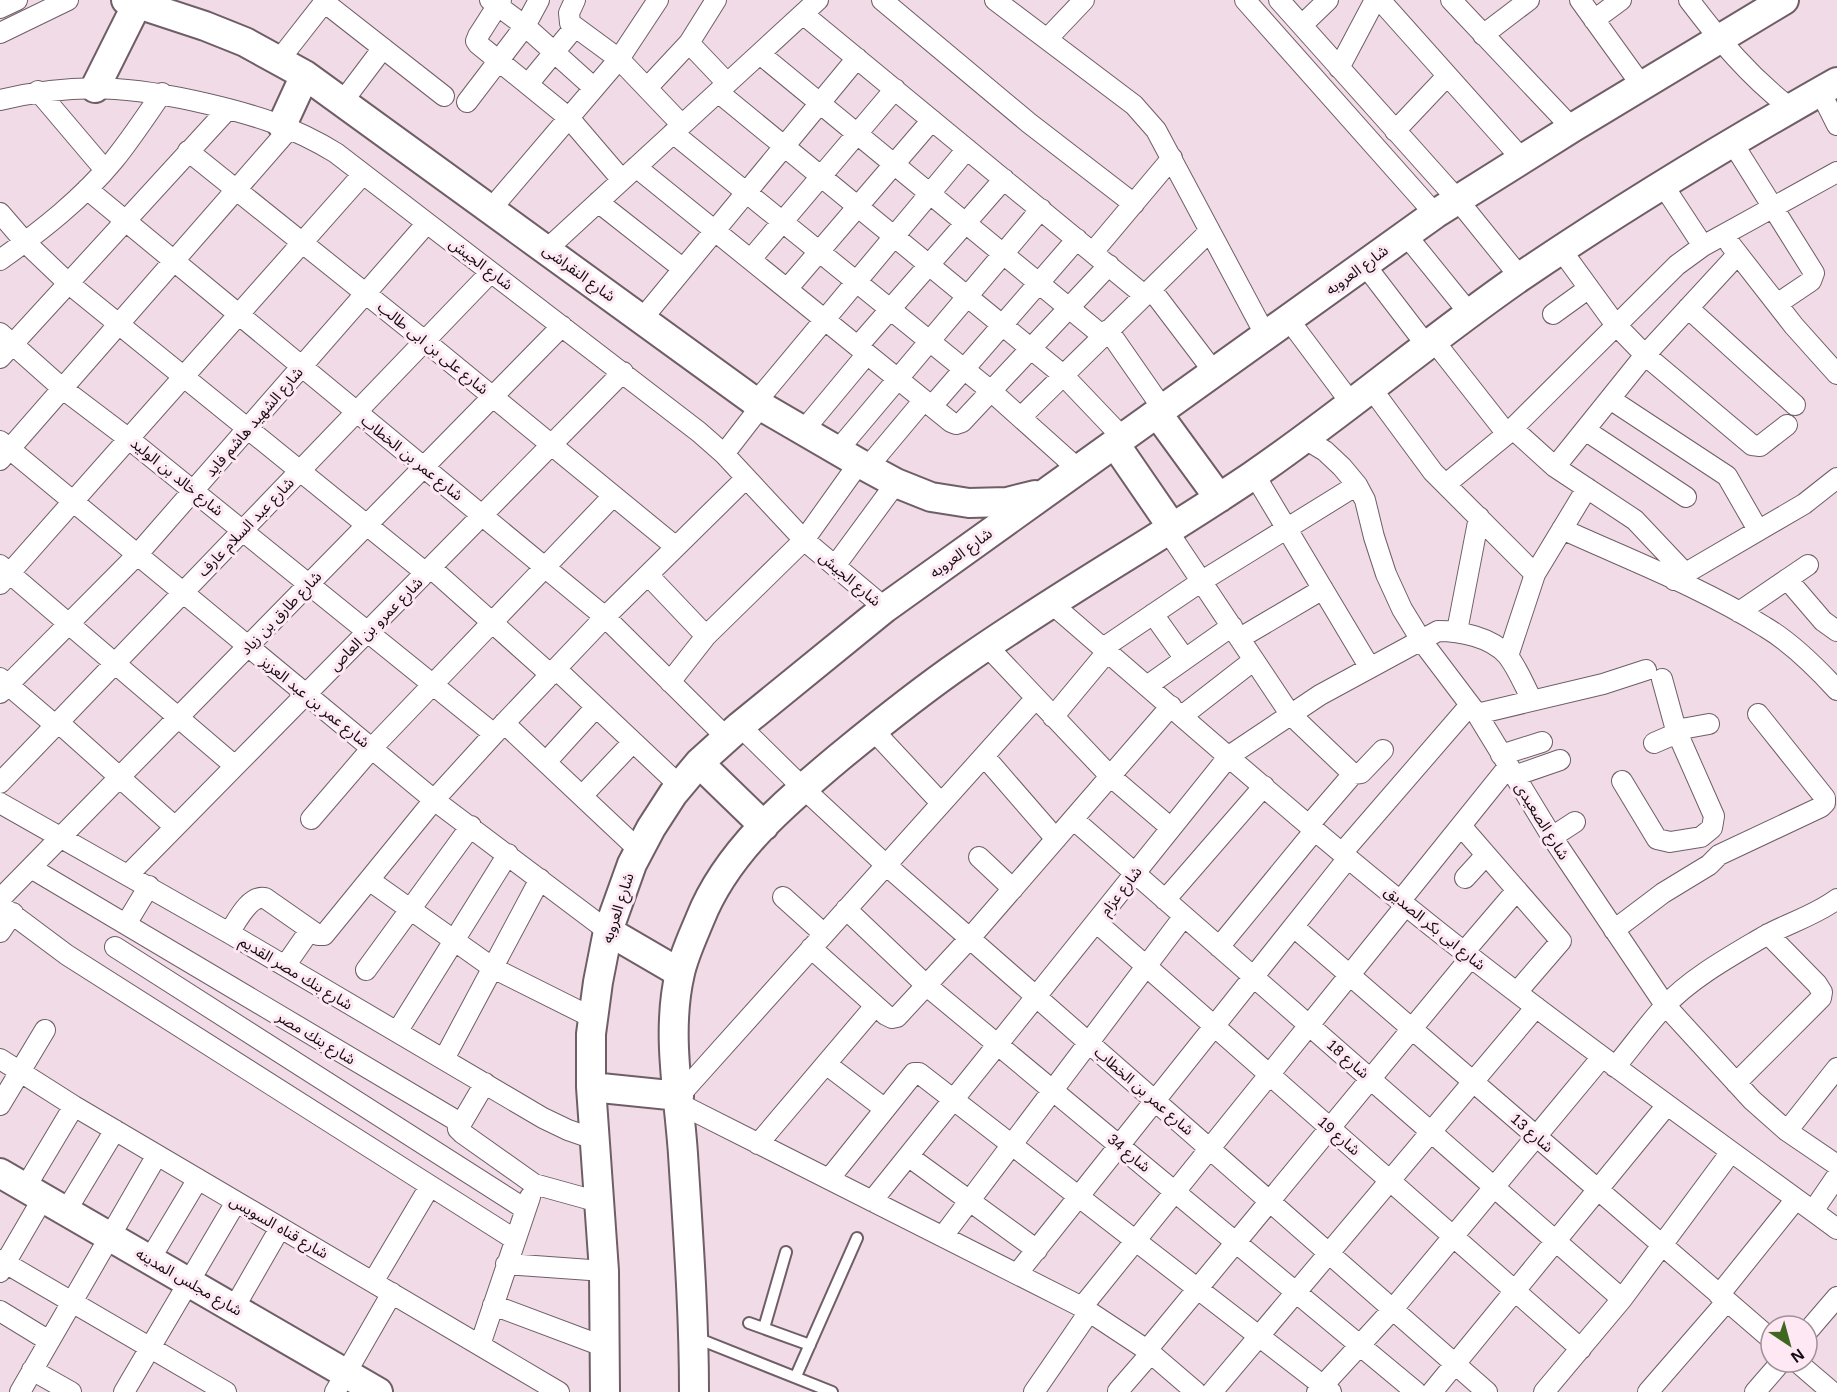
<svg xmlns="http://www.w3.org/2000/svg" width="1837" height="1392" font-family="Arial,'Noto Sans Arabic',sans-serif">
<rect width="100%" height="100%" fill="#f0dbe6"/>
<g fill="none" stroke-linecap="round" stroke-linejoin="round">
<g stroke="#705e67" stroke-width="14">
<path id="lane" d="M 749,1323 L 810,1345
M 764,1328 L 786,1252
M 694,1337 L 832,1392
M 796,1376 L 857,1238"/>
</g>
<g stroke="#705e67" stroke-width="22">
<path id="street" d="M 490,0 L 525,26 L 594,88
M 501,0 L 478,36 L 476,41 L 478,44 L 569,118 L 622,180
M 575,0 L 569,13 L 570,23 L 619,59 L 682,125
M 882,0 L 1029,123 L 1134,204
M 995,0 L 1134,105 L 1156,130 L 1266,336
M 1245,0 L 1435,214
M 1279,0 L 1457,199 L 1520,277
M 1380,0 L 1522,159
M 1451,0 L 1572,128
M 1580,0 L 1642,86
M 1689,0 C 1721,42 1748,75 1790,108
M 324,2 L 444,96
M 0,8 L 17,0
M 803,14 L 1144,295
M 1594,20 L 1621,0
M 1302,25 L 1328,0
M 0,33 L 68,0
M 1483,35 L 1529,0
M 1047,39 L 1084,0
M 689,43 L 727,83
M 760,54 L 1103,336
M 279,60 L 326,0
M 1339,68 L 1375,0
M 528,84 L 575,27
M 647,88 L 689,43 L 716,0
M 38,91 L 105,170
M 1820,91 L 1837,125
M 718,92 L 1063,375 L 1123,438
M 0,100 C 77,82 132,86 208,104 C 255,115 294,127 336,153 L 699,432 L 724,454 L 804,540 L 885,608
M 343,101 L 383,48
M 467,102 L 525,26 L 539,0
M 1395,131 L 1447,76
M 673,133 L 991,391 L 1078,469
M 1732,142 L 1814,273 L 1811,281 L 1777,304
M 188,151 L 426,342 L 676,547
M 636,167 L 951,422 L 956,424 L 962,422 L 1109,265
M 1663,185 L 1703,246
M 87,189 L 605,617 L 727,738
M 598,202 L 682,268
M 491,209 L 619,59 L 658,0
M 0,213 L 25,242 L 68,283 L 426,573
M 1406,235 L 1470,314
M 1730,244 L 1794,326 L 1837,374
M 547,249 L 818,0
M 1562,251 L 1615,324 L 1645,355 L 1752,445 L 1760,446 L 1787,425
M 1093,252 L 1172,158
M 751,259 L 895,89
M 0,260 C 41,231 82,199 114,160 C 131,139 146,116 162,93
M 1365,265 L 1427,346
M 787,289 L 932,120
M 1151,289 L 1214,372
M 1688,308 L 1795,405
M 1553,314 L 1589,288
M 642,319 L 857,58
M 1289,320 L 1351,403
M 1108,330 L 1163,409
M 0,333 L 63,389 L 129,439 L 494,734
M 1434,341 L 1507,434
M 858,346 L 1004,179
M 0,358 L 228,109
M 1371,388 L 1433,472 L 1535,574
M 1610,399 L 1727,476 L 1758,530
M 756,402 L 967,149
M 932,406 L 1077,239
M 1021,417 L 1210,231
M 1512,428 L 1555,467 L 1635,520 L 1685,573
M 1585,430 L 1686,497
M 803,431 L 867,354
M 1305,439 L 1325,451 L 1342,467 L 1357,485 L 1365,500 L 1374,537 L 1386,574 L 1402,609 L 1421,640 L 1477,714 L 1552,837 L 1665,1005 L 1752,1100 L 1787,1131 L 1837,1165
M 0,441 L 434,800 L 608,931
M 837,451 L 1041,209
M 724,454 L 761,406
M 0,460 L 290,128
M 1555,467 L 1645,355 L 1738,254
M 867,468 L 924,400
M 1254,474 L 1370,668
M 1446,484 L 1507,434 L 1677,265 L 1703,246 L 1837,172
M 1562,529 C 1630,560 1701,587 1765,627 C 1792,643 1816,667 1837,690
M 1167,530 L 1290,714 L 1353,774 L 1361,773 L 1383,750
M 0,565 L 235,766
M 835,566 L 896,483
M 431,568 L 551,675
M 648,575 L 706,636
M 1787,579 L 1823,621 L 1837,631
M 1674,580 L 1804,504 L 1837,478
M 0,584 L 363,174
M 1052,604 C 1191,724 1328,846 1472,958 C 1592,1052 1715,1139 1837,1229
M 1739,612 L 1808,565
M 1153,614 L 1185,659
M 1457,631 L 1479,517
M 1240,638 L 1323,589
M 987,646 L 1110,776 L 1171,828
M 1103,648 L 1202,581 L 1357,485
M 1508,656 L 1535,574 L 1587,488
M 556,669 L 680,786
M 0,678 L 55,725
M 670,682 L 706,636 L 804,540 L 859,463
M 1147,686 L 1232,626
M 0,693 L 137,555 L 427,223
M 1477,714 L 1603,684 L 1646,670
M 1182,716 L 1254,660
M 1053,717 L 1107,652
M 58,722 L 175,827
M 504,723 L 639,850
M 740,726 L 803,788 L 886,865 L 1487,1392
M 873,730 L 941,803
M 1676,730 L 1709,724
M 1654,743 L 1677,733
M 1501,755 L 1542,742
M 984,756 L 1056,839
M 546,762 L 596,707
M 1514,776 L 1560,760
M 1622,781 L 1657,839 L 1670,842 L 1701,837 L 1712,828 L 1714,816 L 1676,730 L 1662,679
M 0,783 L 491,272
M 582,796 L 633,742
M 0,803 L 229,933 L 543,1118 L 568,1130 L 594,1139
M 311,819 L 372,748 L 613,496
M 1073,819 L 1622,1299
M 1309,825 L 1353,774
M 1462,827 L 1561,941 L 1517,992
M 1552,837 L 1575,822
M 1342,853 L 1470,705
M 979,857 L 1013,889
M 31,868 L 457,1121 L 458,1129 L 462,1133 L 534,1184 L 599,1202
M 128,875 L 623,372
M 1465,878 L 1486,855
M 369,880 L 493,968 L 593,1018
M 783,897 L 824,934
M 0,899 L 562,326
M 1165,900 L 1264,786
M 1401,900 L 1508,767
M 0,905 L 67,955 L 514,1239
M 846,909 L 927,986 L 1416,1392
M 1096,922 L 1581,1349
M 126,924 L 149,886
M 1294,927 L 1771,1339
M 1614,930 L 1663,893 L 1709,865 L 1719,855 L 1821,807 L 1825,803 L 1825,798 L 1758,714
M 0,932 L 13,913
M 229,933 C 237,921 249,895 265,898 L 318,935 L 324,935 L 434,800 L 494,734 L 605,617 L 746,478
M 115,947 L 525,1209
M 1219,947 L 1315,830
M 811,948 L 886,1015 L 892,1018 L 897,1017 L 970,938 L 1171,706
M 1464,952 L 1517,890
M 285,966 L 310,930
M 366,970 L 471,826
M 397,1032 L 508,854
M 0,1059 L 74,1106 L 559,1392
M 444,1059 L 540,879
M 826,1064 L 885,1109
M 1615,1067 C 1632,1047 1647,1025 1665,1006 C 1691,978 1731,956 1763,937 C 1788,923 1814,916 1837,899
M 1736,1083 L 1821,998 L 1822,992 L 1817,984 L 1768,934
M 679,1096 L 1036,698
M 680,1104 L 1082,1307 L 1147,1350 L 1196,1392
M 0,1105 L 45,1030
M 458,1129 L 485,1083
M 1787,1131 L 1837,1068
M 758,1144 L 875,1006
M 908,1156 L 1037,1250
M 829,1179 L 914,1073 L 919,1073 L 1331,1392
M 25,1188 L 74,1106
M 872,1201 L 1229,756 L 1320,695 L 1438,631 C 1460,631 1491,637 1507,655 C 1517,667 1524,685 1532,700
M 66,1211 L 115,1130
M 1813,1211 L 1837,1176
M 943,1236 L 1184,916
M 150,1259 L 198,1179
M 0,1260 L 226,1392
M 506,1264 L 604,1271
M 0,1272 L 43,1198
M 1017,1274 L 1348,858
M 373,1282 L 430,1186
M 1719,1295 L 1796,1199
M 493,1305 L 605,1347
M 1082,1307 L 1406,905
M 234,1308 L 280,1228
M 0,1311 L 49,1341
M 1807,1332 L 1837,1297
M 480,1345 L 530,1197
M 1147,1350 L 1471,957
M 1797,1362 L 1832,1392
M 32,1370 L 71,1392
M 1118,1391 L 1151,1353
M 20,1392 L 157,1155
M 124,1392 L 236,1202
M 335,1392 L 392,1293
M 1034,1392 L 1089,1312
M 1212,1392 L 1536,1007
M 1317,1392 L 1393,1309 L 1602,1057
M 1432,1392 L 1667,1105
M 1544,1392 L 1622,1299 L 1731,1152
M 1648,1392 L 1727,1301
M 1755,1392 L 1781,1362"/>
</g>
<g stroke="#705e67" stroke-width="32">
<path id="secondary" d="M 126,0 L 205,26 L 245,42 L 305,75 L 761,406 L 859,463 L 896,483 L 931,497 L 969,503 L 1007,502 L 1035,495
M 95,88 L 137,4
M 282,125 L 305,75
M 1157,413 L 1219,498
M 1115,444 L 1172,527
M 699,763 L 764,826
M 608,931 L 680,973
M 591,1087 L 679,1096
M 0,1173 L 378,1392
M 605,1392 L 604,1271 L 591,1087 L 591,1034 L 598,982 L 608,931 L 632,864 L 651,828 L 673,794 L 699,763 L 740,726 L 885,608 L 1435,214 L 1572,128 L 1784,0
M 694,1392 C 694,1312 688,1233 683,1154 C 679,1095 666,1032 680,973 C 684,955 693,936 700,919 C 727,851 787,801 842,755 C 881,723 921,691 963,662 C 1057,596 1157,540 1252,476 C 1344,413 1429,340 1520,277 C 1623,207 1729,143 1837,82"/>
</g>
<use href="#lane" stroke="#fff" stroke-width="10"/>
<use href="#street" stroke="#fff" stroke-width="20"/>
<use href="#secondary" stroke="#fff" stroke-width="28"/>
</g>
<g text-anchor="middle" stroke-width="6" stroke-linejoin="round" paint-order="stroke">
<g font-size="15" fill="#120b0f" stroke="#fee8f3">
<text transform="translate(481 264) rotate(37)" y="5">شارع الجيش</text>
<text transform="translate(1357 270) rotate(-36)" y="5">شارع العروبه</text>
<text transform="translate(579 273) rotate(36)" y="5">شارع النقراشى</text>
<text transform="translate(433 348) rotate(39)" y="5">شارع على بن ابى طالب</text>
<text transform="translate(254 422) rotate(-49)" y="5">شارع الشهيد هاشم فايد</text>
<text transform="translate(412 458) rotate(39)" y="5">شارع عمر بن الخطاب</text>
<text transform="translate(177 477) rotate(39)" y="5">شارع خالد بن الوليد</text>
<text transform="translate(246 527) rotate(-46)" y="5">شارع عبد السلام عارف</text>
<text transform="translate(961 553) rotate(-36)" y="5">شارع العروبه</text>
<text transform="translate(850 579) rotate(40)" y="5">شارع الجيش</text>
<text transform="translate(281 613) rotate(-46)" y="5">شارع طارق بن زياد</text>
<text transform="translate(376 624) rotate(-45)" y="5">شارع عمرو بن العاص</text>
<text transform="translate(315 702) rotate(39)" y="5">شارع عمر بن عبد العزيز</text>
<text transform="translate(1542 821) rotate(58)" y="5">شارع الصعيدى</text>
<text transform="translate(1121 891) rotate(-52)" y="5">شارع عزام</text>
<text transform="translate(618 908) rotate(-72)" y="5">شارع العروبه</text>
<text transform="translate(1435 928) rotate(39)" y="5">شارع ابى بكر الصديق</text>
<text transform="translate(296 973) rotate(31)" y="5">شارع بنك مصر القديم</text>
<text transform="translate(316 1038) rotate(31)" y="5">شارع بنك مصر</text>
<text transform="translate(1348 1059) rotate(41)" y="5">شارع 18</text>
<text transform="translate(1144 1091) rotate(41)" y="5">شارع عمر بن الخطاب</text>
<text transform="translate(1532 1133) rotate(41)" y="5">شارع 13</text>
<text transform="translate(1339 1136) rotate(41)" y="5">شارع 19</text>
<text transform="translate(1129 1153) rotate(40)" y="5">شارع 34</text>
<text transform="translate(279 1227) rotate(30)" y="5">شارع قناه السويس</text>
<text transform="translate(189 1282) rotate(30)" y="5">شارع مجلس المدينه</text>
</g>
</g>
<g transform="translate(1789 1344) rotate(144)"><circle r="28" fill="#fee8f3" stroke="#a09098" stroke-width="1.5"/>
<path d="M0-4.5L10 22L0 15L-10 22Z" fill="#406721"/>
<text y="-9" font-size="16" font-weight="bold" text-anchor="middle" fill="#120b0f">N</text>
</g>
</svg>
